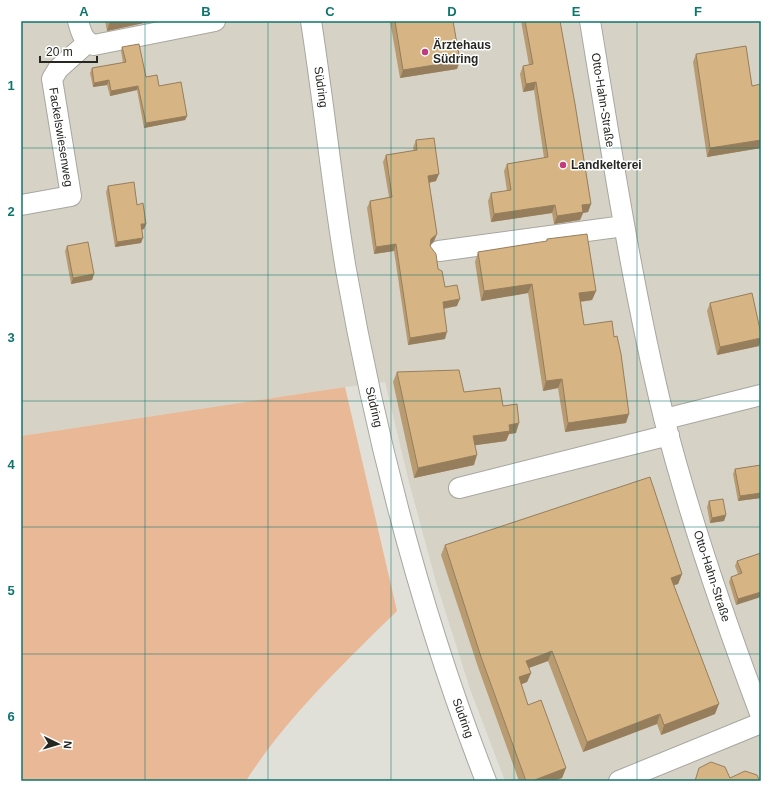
<svg xmlns="http://www.w3.org/2000/svg" width="782" height="802" font-family="Helvetica,sans-serif">
<rect width="100%" height="100%" fill="#e0dfd8"/>
<path fill="#d6d3c6" d="M 21,21 L 761,21 L 761,781 L 505,781 L 470,689 L 436,582 L 409,482 L 385,382 L 345,387 L 21,436 Z"/>
<path fill="#e9b897" d="M 345,387 L 397,611 C 345,662 285,719 246,781 L 21,781 L 21,436 Z"/>
<g fill="none" stroke-linecap="round" stroke-linejoin="round">
<g stroke="#a8a6a0" stroke-width="22">
<path id="minor" d="M 78,21 C 81,32 83,41 94,45 L 215,21
M 311,21 C 324,104 332,187 346,270 C 377,444 422,617 486,781
M 590,21 C 612,154 632,287 664,418 C 690,519 724,618 761,716
M 21,205 L 71,196 L 52,79 L 58,69 L 87,43
M 439,251 L 624,226
M 665,419 L 761,395
M 459,488 L 669,435
M 619,781 L 761,723"/>
</g>
<use href="#minor" stroke="#fff" stroke-width="20"/>
</g>
<path fill="#b99b71" d="M 105,21 L 153,21 L 107,31 Z
M 390,21 L 453,21 L 457,69 L 400,78 Z
M 521,21 L 560,21 L 591,204 L 588,212 L 583,213 L 580,220 L 554,224 L 552,213 L 491,222 L 488,201 L 491,193 L 507,191 L 504,171 L 507,164 L 544,158 L 534,90 L 523,92 L 520,74 L 523,66 L 529,65 Z
M 122,47 L 146,77 L 159,86 L 187,116 L 185,120 L 144,128 L 137,90 L 110,96 L 107,85 L 93,87 L 90,73 L 92,68 L 123,63 L 121,51 Z
M 696,54 L 752,86 L 761,84 L 761,148 L 707,157 L 693,62 Z
M 416,140 L 436,181 L 429,183 L 437,234 L 434,241 L 430,244 L 430,246 L 445,287 L 457,306 L 444,309 L 445,339 L 408,345 L 394,251 L 374,254 L 367,208 L 370,201 L 389,197 L 383,162 L 386,155 L 414,151 L 413,148 Z
M 108,186 L 137,205 L 144,229 L 142,230 L 141,243 L 115,247 L 106,192 Z
M 547,239 L 596,291 L 592,300 L 581,302 L 584,325 L 626,423 L 565,432 L 558,388 L 543,391 L 528,293 L 481,301 L 475,262 L 478,252 L 546,242 Z
M 67,246 L 94,274 L 92,280 L 71,284 L 65,251 Z
M 710,303 L 759,346 L 717,355 L 707,311 Z
M 397,372 L 464,392 L 503,406 L 516,433 L 509,434 L 506,441 L 475,445 L 474,465 L 414,478 L 393,382 Z
M 761,465 L 761,498 L 738,501 L 733,474 L 735,469 Z
M 709,501 L 726,515 L 724,521 L 710,523 L 707,507 Z
M 445,545 L 682,574 L 678,584 L 674,585 L 715,714 L 661,735 L 657,724 L 583,752 L 548,661 L 529,668 L 531,673 L 527,682 L 521,684 L 528,705 L 566,768 L 562,778 L 554,781 L 519,781 L 478,667 L 441,555 Z
M 761,553 L 736,605 L 729,582 L 731,577 L 738,574 L 735,566 L 737,561 Z"/>
<path fill="#967e5c" d="M 110,21 L 153,21 L 107,31 Z
M 460,61 L 457,69 L 400,78 L 403,70 Z
M 109,80 L 107,85 L 93,87 L 94,83 Z
M 536,82 L 534,90 L 523,92 L 526,84 Z
M 138,86 L 137,90 L 110,96 L 111,91 Z
M 187,116 L 185,120 L 144,128 L 146,123 Z
M 761,140 L 761,148 L 707,157 L 710,148 Z
M 439,174 L 436,181 L 426,183 L 428,176 Z
M 591,204 L 588,212 L 583,213 L 580,220 L 554,224 L 557,216 L 582,205 Z
M 555,205 L 552,213 L 491,222 L 494,214 Z
M 141,224 L 146,224 L 144,229 L 139,230 Z
M 437,234 L 434,241 L 429,246 L 431,239 Z
M 143,238 L 141,243 L 115,247 L 117,242 Z
M 396,244 L 394,251 L 374,254 L 376,247 Z
M 94,274 L 92,280 L 71,284 L 73,278 Z
M 532,284 L 528,293 L 481,301 L 484,291 Z
M 596,291 L 592,300 L 576,302 L 579,293 Z
M 460,299 L 457,306 L 440,309 L 443,302 Z
M 447,332 L 445,339 L 408,345 L 410,338 Z
M 761,338 L 761,340 L 759,346 L 717,355 L 720,347 Z
M 562,379 L 558,388 L 543,391 L 546,381 Z
M 629,414 L 626,423 L 565,432 L 568,423 Z
M 519,423 L 516,433 L 509,434 L 506,441 L 470,446 L 473,436 L 509,425 Z
M 477,455 L 474,465 L 414,478 L 418,468 Z
M 761,493 L 761,498 L 738,501 L 740,496 Z
M 726,515 L 724,521 L 710,523 L 712,518 Z
M 682,574 L 678,584 L 668,587 L 671,578 Z
M 761,592 L 761,597 L 736,605 L 738,599 Z
M 552,651 L 548,661 L 523,670 L 526,661 Z
M 531,673 L 527,682 L 515,687 L 519,677 Z
M 719,704 L 715,714 L 661,735 L 664,725 Z
M 660,714 L 657,724 L 583,752 L 587,742 Z
M 566,768 L 562,778 L 554,781 L 532,781 Z"/>
<path fill="#d7b483" stroke="#967e5c" d="M 395,21 L 453,21 L 460,61 L 403,70 Z
M 525,21 L 560,21 L 575,104 L 591,204 L 582,205 L 583,212 L 557,216 L 555,205 L 494,214 L 491,193 L 511,190 L 507,164 L 548,157 L 536,82 L 526,84 L 523,66 L 533,64 Z
M 139,44 L 146,77 L 157,75 L 159,86 L 181,82 L 187,116 L 146,123 L 138,86 L 111,91 L 109,80 L 94,83 L 92,68 L 126,62 L 122,47 Z
M 746,46 L 752,86 L 761,84 L 761,140 L 710,148 L 696,54 Z
M 434,138 L 439,174 L 428,176 L 437,234 L 431,239 L 430,246 L 436,254 L 438,269 L 442,271 L 445,287 L 457,285 L 460,299 L 443,302 L 447,332 L 410,338 L 396,244 L 376,247 L 370,201 L 392,197 L 386,155 L 417,150 L 416,140 Z
M 134,182 L 137,205 L 143,203 L 146,224 L 141,224 L 143,238 L 117,242 L 108,186 Z
M 587,234 L 596,291 L 579,293 L 584,325 L 612,321 L 614,337 L 617,336 L 621,354 L 629,414 L 568,423 L 562,379 L 546,381 L 532,284 L 484,291 L 478,252 L 547,241 L 547,239 Z
M 88,242 L 94,274 L 73,278 L 67,246 Z
M 752,293 L 761,334 L 761,338 L 720,347 L 710,303 Z
M 459,370 L 464,392 L 500,388 L 503,406 L 517,404 L 519,423 L 509,425 L 510,431 L 473,436 L 477,455 L 418,468 L 397,372 Z
M 761,465 L 761,493 L 740,496 L 735,469 Z
M 650,477 L 682,574 L 671,578 L 719,704 L 664,725 L 660,714 L 587,742 L 552,651 L 526,661 L 531,673 L 519,677 L 528,705 L 541,700 L 566,768 L 532,781 L 526,781 L 481,657 L 445,545 Z
M 723,499 L 726,515 L 712,518 L 709,501 Z
M 761,553 L 761,592 L 738,599 L 731,577 L 742,573 L 737,561 Z
M 711,762 L 725,767 L 730,778 L 745,771 L 757,775 L 760,781 L 695,781 L 699,768 Z"/>
<path fill="none" stroke="#0f766e" stroke-width="1" stroke-opacity="0.55" d="M 145,21 L 145,781M 268,21 L 268,781M 391,21 L 391,781M 514,21 L 514,781M 637,21 L 637,781M 21,148 L 761,148M 21,275 L 761,275M 21,401 L 761,401M 21,527 L 761,527M 21,654 L 761,654"/>
<g fill="#c13c7e" stroke="#fff" stroke-width="1.5">
<circle cx="425" cy="52" r="4"/>
<circle cx="563" cy="165" r="4"/>
</g>
<g text-anchor="middle" stroke-width="3" stroke-linejoin="round" paint-order="stroke">
<g font-size="12" font-weight="bold" fill="#262623" stroke="#fff" text-anchor="start">
<text x="433" y="49">Ärztehaus<tspan x="433" dy="14">Südring</tspan></text>
<text x="571" y="169">Landkelterei</text>
</g>
<g font-size="12" fill="#262623" stroke="#fff">
<text transform="translate(321 87) rotate(82)" y="4">Südring</text>
<text transform="translate(603 100) rotate(81)" y="4">Otto-Hahn-Straße</text>
<text transform="translate(61 137) rotate(81)" y="4">Fackelswiesenweg</text>
<text transform="translate(374 407) rotate(77)" y="4">Südring</text>
<text transform="translate(712 576) rotate(72)" y="4">Otto-Hahn-Straße</text>
<text transform="translate(463 718) rotate(70)" y="4">Südring</text>
</g>
</g>
<rect width="782" height="802" fill="none" stroke="#ffffff" stroke-width="44"/>
<g transform="translate(58 744) rotate(95)" stroke="#ffffff" stroke-width="3" paint-order="stroke">
<path d="M0-3L7 15L0 10L-7 15Z" fill="#262623"/>
<text y="-6" font-size="11" font-weight="bold" text-anchor="middle" fill="#262623">N</text>
</g>
<path d="M40 56v6h57v-6" fill="none" stroke="#262623" stroke-width="2"/>
<text x="46" y="56" font-size="12" fill="#262623" stroke="#ffffff" stroke-width="3" paint-order="stroke">20 m</text>
<rect x="22" y="22" width="738" height="758" fill="none" stroke="#0f766e" stroke-width="1.5"/>
<g font-size="13" text-anchor="middle" font-weight="bold" fill="#0f766e">
<text x="84" y="16">A</text>
<text x="206" y="16">B</text>
<text x="330" y="16">C</text>
<text x="452" y="16">D</text>
<text x="576" y="16">E</text>
<text x="698" y="16">F</text>
<text x="11" y="90">1</text>
<text x="11" y="216">2</text>
<text x="11" y="342">3</text>
<text x="11" y="469">4</text>
<text x="11" y="595">5</text>
<text x="11" y="721">6</text>
</g>
</svg>
